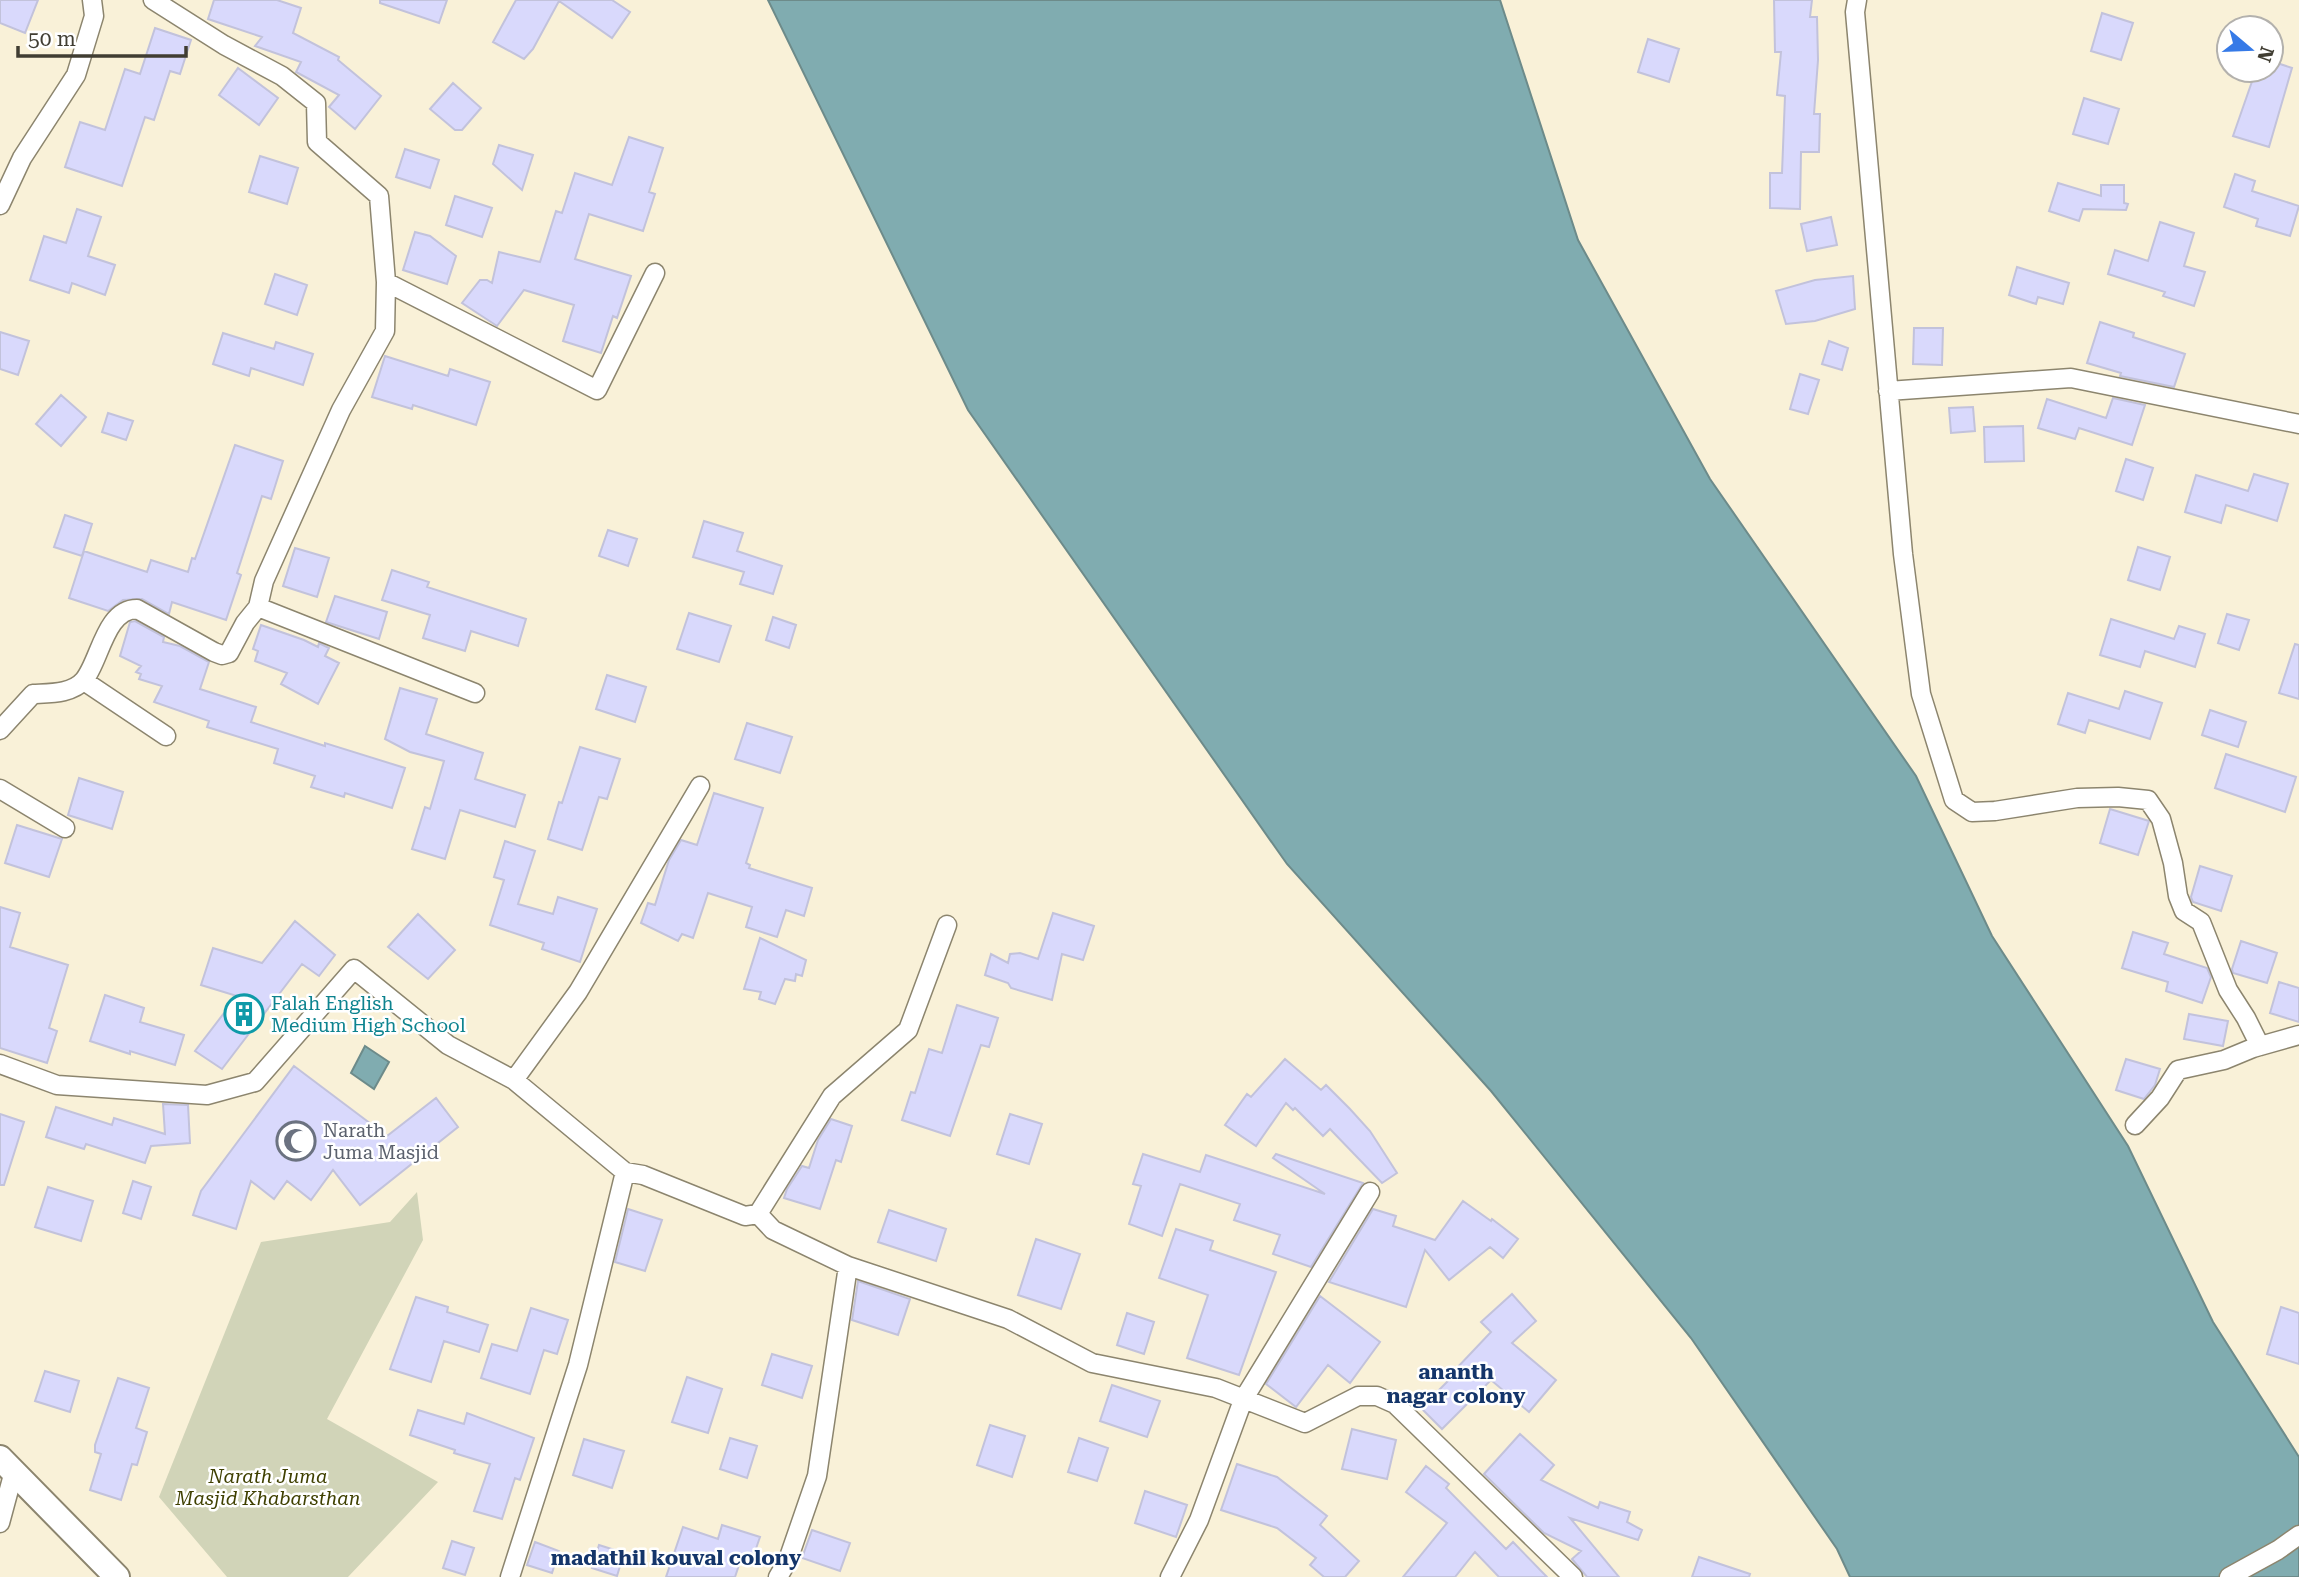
<svg xmlns="http://www.w3.org/2000/svg" width="2299" height="1577" font-family="'Roboto Serif',serif">
<rect width="100%" height="100%" fill="#f9f1d8"/>
<path fill="#d1d4b8" d="M 417,1192 L 423,1240 L 327,1419 L 438,1482 L 348,1577 L 227,1577 L 159,1497 L 261,1242 L 390,1222 Z"/>
<path fill="#80acb0" stroke="#6d8b8a" stroke-width="2" d="M 768,0 L 1500,0 L 1578,240 L 1710,479 L 1916,776 L 1992,936 L 2128,1146 L 2213,1322 L 2299,1457 L 2299,1577 L 1850,1577 L 1837,1549 L 1691,1338 L 1491,1091 L 1287,864 L 968,410 Z
M 365,1046 L 389,1062 L 374,1089 L 351,1073 Z"/>
<path fill="#d9d9fc" stroke="#c2c2db" stroke-width="2" d="M 0,0 L 38,0 L 25,33 L 0,23 Z
M 214,0 L 277,0 L 301,8 L 293,33 L 339,57 L 338,60 L 381,96 L 355,129 L 329,107 L 339,95 L 296,72 L 301,62 L 255,46 L 262,37 L 208,19 Z
M 380,0 L 447,0 L 439,23 L 380,3 Z
M 516,0 L 612,0 L 630,12 L 612,38 L 559,1 L 533,49 L 524,59 L 493,42 Z
M 1774,0 L 1812,0 L 1810,17 L 1817,17 L 1818,60 L 1814,114 L 1820,114 L 1819,152 L 1801,152 L 1800,209 L 1770,208 L 1770,173 L 1782,173 L 1785,96 L 1777,95 L 1781,52 L 1775,52 Z
M 2102,13 L 2133,23 L 2121,60 L 2091,51 Z
M 155,28 L 191,40 L 180,74 L 170,71 L 154,120 L 145,117 L 122,186 L 65,167 L 80,122 L 105,130 L 125,69 L 140,74 Z
M 1648,39 L 1679,49 L 1669,82 L 1638,72 Z
M 2271,61 L 2292,68 L 2269,147 L 2233,136 L 2256,70 L 2271,70 Z
M 238,68 L 278,98 L 259,125 L 219,95 Z
M 453,83 L 481,108 L 462,130 L 455,130 L 430,109 Z
M 2084,98 L 2119,109 L 2108,144 L 2073,134 Z
M 629,137 L 663,148 L 649,192 L 655,194 L 643,231 L 589,214 L 575,259 L 631,276 L 617,318 L 613,316 L 601,353 L 563,341 L 574,305 L 524,290 L 497,326 L 462,303 L 480,280 L 487,280 L 492,283 L 499,252 L 540,262 L 556,211 L 562,213 L 575,173 L 612,185 Z
M 499,145 L 533,155 L 522,190 L 493,164 Z
M 405,149 L 439,160 L 430,188 L 396,177 Z
M 260,156 L 298,168 L 287,204 L 249,192 Z
M 2235,174 L 2255,181 L 2252,191 L 2299,206 L 2290,236 L 2256,226 L 2258,219 L 2224,207 Z
M 2058,183 L 2101,196 L 2101,185 L 2124,185 L 2124,203 L 2128,204 L 2126,210 L 2083,209 L 2079,221 L 2049,211 Z
M 455,196 L 492,208 L 482,237 L 446,225 Z
M 77,209 L 101,217 L 88,256 L 115,265 L 105,295 L 72,283 L 69,293 L 30,280 L 44,236 L 66,243 Z
M 1831,217 L 1837,245 L 1807,251 L 1801,224 Z
M 2160,222 L 2194,233 L 2184,266 L 2205,272 L 2194,306 L 2163,296 L 2165,292 L 2108,274 L 2115,250 L 2148,261 Z
M 415,232 L 430,236 L 456,256 L 447,284 L 403,270 Z
M 2017,267 L 2069,283 L 2063,304 L 2038,297 L 2036,304 L 2009,295 Z
M 275,274 L 307,285 L 297,315 L 265,304 Z
M 1853,276 L 1855,309 L 1815,321 L 1786,324 L 1776,291 L 1815,280 Z
M 2100,322 L 2134,333 L 2133,337 L 2185,354 L 2174,387 L 2120,376 L 2121,373 L 2087,363 Z
M 1914,328 L 1943,328 L 1942,365 L 1913,364 Z
M 0,332 L 29,341 L 18,375 L 0,369 Z
M 223,333 L 274,349 L 276,342 L 313,354 L 303,385 L 251,368 L 249,376 L 213,364 Z
M 1829,341 L 1848,348 L 1842,370 L 1822,364 Z
M 385,356 L 448,376 L 450,369 L 490,382 L 476,425 L 413,405 L 412,409 L 372,397 Z
M 1800,374 L 1819,380 L 1808,414 L 1790,409 Z
M 61,395 L 86,417 L 61,446 L 36,424 Z
M 2113,398 L 2145,405 L 2132,445 L 2079,428 L 2075,439 L 2038,428 L 2047,399 L 2106,418 Z
M 1973,407 L 1975,431 L 1951,433 L 1949,408 Z
M 108,413 L 133,421 L 126,440 L 102,432 Z
M 2023,426 L 2024,461 L 1985,462 L 1984,427 Z
M 235,445 L 283,461 L 271,499 L 262,496 L 237,573 L 241,575 L 226,620 L 172,602 L 169,614 L 142,599 L 123,600 L 108,611 L 69,598 L 84,551 L 147,572 L 151,560 L 188,572 L 192,558 L 195,559 Z
M 2126,459 L 2153,468 L 2143,500 L 2116,491 Z
M 2254,474 L 2288,484 L 2277,521 L 2226,505 L 2221,523 L 2185,512 L 2196,475 L 2248,491 Z
M 65,515 L 92,524 L 82,556 L 54,547 Z
M 704,521 L 743,533 L 737,551 L 782,566 L 773,594 L 740,584 L 744,572 L 693,557 Z
M 608,530 L 637,539 L 628,566 L 599,556 Z
M 2138,547 L 2170,557 L 2160,590 L 2128,580 Z
M 295,548 L 329,558 L 317,597 L 283,586 Z
M 392,570 L 429,582 L 427,587 L 526,619 L 518,646 L 471,631 L 465,651 L 423,638 L 430,615 L 382,600 Z
M 335,596 L 387,612 L 379,639 L 326,622 Z
M 689,613 L 731,626 L 719,662 L 677,649 Z
M 2227,614 L 2249,620 L 2239,650 L 2218,643 Z
M 773,617 L 796,625 L 789,648 L 766,640 Z
M 2111,619 L 2174,639 L 2179,626 L 2205,634 L 2195,667 L 2145,651 L 2140,667 L 2100,655 Z
M 135,621 L 164,637 L 163,642 L 180,646 L 209,662 L 200,689 L 256,707 L 251,722 L 325,746 L 325,743 L 405,768 L 392,808 L 345,793 L 344,797 L 311,787 L 315,776 L 274,763 L 278,749 L 207,727 L 209,721 L 154,702 L 162,686 L 139,679 L 141,674 L 136,672 L 141,666 L 120,656 L 130,622 Z
M 261,625 L 304,640 L 318,647 L 319,643 L 329,648 L 325,656 L 339,663 L 318,704 L 281,684 L 287,673 L 255,661 L 258,651 L 253,649 Z
M 2295,644 L 2299,645 L 2299,699 L 2279,693 Z
M 607,675 L 646,687 L 635,722 L 596,709 Z
M 400,688 L 437,699 L 426,734 L 483,753 L 475,779 L 525,795 L 515,827 L 460,810 L 445,859 L 412,849 L 425,807 L 430,809 L 444,761 L 410,752 L 385,739 Z
M 2125,691 L 2162,703 L 2150,739 L 2089,720 L 2085,733 L 2058,724 L 2068,693 L 2119,709 Z
M 2210,710 L 2246,722 L 2238,747 L 2202,735 Z
M 747,723 L 792,737 L 780,773 L 735,759 Z
M 580,747 L 620,759 L 607,799 L 599,797 L 582,850 L 548,839 L 559,802 L 562,803 Z
M 2226,754 L 2296,777 L 2285,812 L 2215,788 Z
M 79,778 L 123,792 L 112,829 L 68,815 Z
M 714,793 L 763,808 L 746,863 L 750,865 L 749,868 L 812,888 L 804,916 L 786,910 L 777,937 L 746,927 L 752,907 L 708,893 L 693,938 L 682,934 L 678,941 L 641,923 L 648,903 L 655,905 L 669,860 L 681,840 L 697,845 Z
M 2110,809 L 2149,821 L 2138,855 L 2100,843 Z
M 17,825 L 62,839 L 49,877 L 5,863 Z
M 505,841 L 535,851 L 518,904 L 553,914 L 558,897 L 597,909 L 580,962 L 542,949 L 544,943 L 490,925 L 504,880 L 494,877 Z
M 2200,866 L 2232,876 L 2221,911 L 2193,902 L 2191,897 Z
M 0,907 L 20,913 L 10,947 L 68,965 L 49,1028 L 57,1031 L 47,1063 L 0,1048 Z
M 1053,913 L 1094,926 L 1083,960 L 1062,954 L 1052,1000 L 1011,988 L 1008,983 L 985,975 L 991,954 L 1008,963 L 1010,954 L 1020,953 L 1038,959 Z
M 418,914 L 455,950 L 428,979 L 388,947 Z
M 295,921 L 335,955 L 319,976 L 302,964 L 222,1069 L 195,1051 L 237,996 L 201,985 L 213,948 L 262,963 Z
M 2133,932 L 2168,943 L 2164,954 L 2207,968 L 2211,977 L 2202,1003 L 2166,991 L 2168,982 L 2122,968 Z
M 760,938 L 806,960 L 802,976 L 796,974 L 795,981 L 785,979 L 775,1004 L 759,999 L 761,992 L 744,989 Z
M 2241,941 L 2277,953 L 2267,983 L 2233,973 L 2232,969 Z
M 2279,982 L 2299,988 L 2299,1022 L 2270,1013 Z
M 105,995 L 144,1008 L 140,1022 L 184,1035 L 175,1065 L 130,1051 L 130,1054 L 90,1041 Z
M 957,1005 L 998,1018 L 989,1047 L 981,1045 L 950,1136 L 902,1120 L 911,1092 L 915,1093 L 929,1049 L 942,1053 Z
M 2189,1014 L 2228,1021 L 2223,1046 L 2184,1039 Z
M 1285,1059 L 1321,1090 L 1326,1085 L 1350,1109 L 1370,1131 L 1397,1173 L 1382,1183 L 1330,1129 L 1323,1136 L 1295,1108 L 1293,1110 L 1286,1103 L 1256,1146 L 1225,1125 L 1247,1094 L 1251,1097 Z
M 2126,1059 L 2160,1069 L 2155,1085 L 2144,1099 L 2116,1090 Z
M 294,1066 L 387,1136 L 436,1098 L 458,1127 L 360,1205 L 333,1170 L 311,1200 L 287,1181 L 274,1199 L 251,1181 L 236,1229 L 193,1215 L 201,1191 Z
M 163,1104 L 188,1105 L 190,1143 L 151,1146 L 145,1163 L 86,1144 L 84,1149 L 46,1137 L 56,1107 L 112,1125 L 114,1118 L 165,1134 Z
M 0,1114 L 24,1122 L 4,1185 L 0,1185 Z
M 1010,1114 L 1042,1124 L 1029,1164 L 997,1154 Z
M 831,1119 L 852,1126 L 841,1162 L 836,1160 L 820,1209 L 784,1198 L 787,1189 L 802,1166 L 809,1168 L 818,1140 Z
M 1143,1154 L 1200,1172 L 1206,1155 L 1325,1194 L 1273,1158 L 1276,1154 L 1363,1183 L 1311,1267 L 1273,1254 L 1280,1235 L 1234,1220 L 1240,1204 L 1180,1184 L 1162,1236 L 1129,1224 L 1141,1186 L 1133,1184 Z
M 133,1181 L 151,1187 L 141,1219 L 123,1213 Z
M 48,1187 L 93,1201 L 81,1241 L 35,1227 Z
M 1463,1201 L 1491,1221 L 1492,1219 L 1518,1239 L 1503,1258 L 1490,1247 L 1449,1280 L 1425,1250 L 1406,1307 L 1329,1282 L 1373,1209 L 1396,1216 L 1393,1226 L 1435,1240 Z
M 628,1209 L 662,1220 L 645,1271 L 615,1262 Z
M 889,1210 L 946,1229 L 936,1261 L 878,1242 Z
M 1176,1229 L 1213,1241 L 1210,1250 L 1276,1272 L 1239,1375 L 1187,1358 L 1208,1295 L 1159,1278 Z
M 1036,1239 L 1080,1254 L 1061,1309 L 1018,1295 Z
M 858,1281 L 910,1299 L 898,1335 L 852,1320 Z
M 1512,1294 L 1536,1321 L 1512,1343 L 1556,1380 L 1529,1412 L 1491,1380 L 1442,1429 L 1421,1408 L 1456,1373 L 1454,1371 L 1491,1332 L 1481,1322 Z
M 1320,1296 L 1380,1342 L 1350,1383 L 1328,1365 L 1296,1407 L 1266,1384 Z
M 416,1297 L 448,1307 L 447,1312 L 488,1325 L 479,1352 L 444,1341 L 431,1382 L 390,1369 Z
M 2281,1307 L 2299,1313 L 2299,1364 L 2267,1354 Z
M 531,1308 L 568,1320 L 557,1354 L 544,1350 L 530,1394 L 481,1378 L 492,1344 L 517,1351 Z
M 1127,1313 L 1154,1322 L 1144,1354 L 1117,1345 Z
M 772,1354 L 812,1366 L 802,1398 L 762,1385 Z
M 45,1371 L 79,1381 L 70,1412 L 35,1401 Z
M 687,1377 L 722,1389 L 708,1433 L 672,1422 Z
M 118,1378 L 149,1388 L 136,1428 L 147,1432 L 137,1465 L 132,1464 L 121,1500 L 90,1490 L 101,1454 L 95,1452 L 95,1445 Z
M 1112,1385 L 1160,1401 L 1147,1437 L 1100,1421 Z
M 418,1410 L 464,1424 L 467,1413 L 534,1438 L 520,1480 L 515,1478 L 502,1519 L 474,1511 L 490,1464 L 454,1453 L 455,1450 L 410,1435 Z
M 990,1425 L 1025,1436 L 1012,1477 L 977,1465 Z
M 1352,1429 L 1396,1440 L 1387,1479 L 1342,1469 Z
M 1520,1434 L 1554,1465 L 1541,1480 L 1598,1508 L 1600,1502 L 1630,1512 L 1627,1522 L 1642,1530 L 1638,1540 L 1570,1518 L 1619,1577 L 1587,1577 L 1572,1559 L 1581,1551 L 1544,1533 L 1484,1474 Z
M 730,1438 L 757,1446 L 747,1478 L 720,1469 Z
M 1079,1438 L 1108,1448 L 1097,1481 L 1068,1472 Z
M 584,1439 L 624,1451 L 612,1488 L 573,1475 Z
M 1237,1464 L 1277,1477 L 1327,1516 L 1320,1525 L 1359,1561 L 1345,1577 L 1324,1577 L 1310,1565 L 1316,1558 L 1277,1528 L 1221,1510 Z
M 1426,1466 L 1449,1484 L 1446,1488 L 1506,1549 L 1513,1542 L 1547,1577 L 1499,1577 L 1475,1552 L 1455,1577 L 1403,1577 L 1447,1523 L 1406,1492 Z
M 1145,1491 L 1187,1505 L 1176,1537 L 1135,1523 Z
M 722,1525 L 760,1537 L 751,1563 L 741,1559 L 735,1577 L 666,1577 L 683,1527 L 718,1539 Z
M 812,1530 L 850,1543 L 840,1571 L 802,1558 Z
M 452,1541 L 474,1548 L 465,1575 L 443,1568 Z
M 535,1542 L 559,1551 L 552,1573 L 527,1565 Z
M 599,1545 L 624,1553 L 617,1576 L 592,1568 Z
M 1699,1557 L 1750,1574 L 1749,1577 L 1692,1577 Z"/>
<g fill="none" stroke-linecap="round" stroke-linejoin="round">
<g stroke="#8c856e" stroke-width="21">
<path id="street" d="M 1857,0 L 1855,12 L 1903,554 L 1921,694 L 1954,800 L 1972,812 L 1995,811 L 2077,798 L 2118,797 L 2148,800 L 2161,819 L 2173,863 L 2178,896 L 2184,911 L 2201,922 L 2228,990 L 2246,1018 L 2260,1046
M 0,205 L 22,158 L 76,75 L 94,16 L 92,0
M 386,282 L 597,390 L 655,273
M 1888,391 L 2071,378 L 2299,424
M 258,607 L 475,693
M 84,681 L 166,736
M 0,730 L 33,694 C 50,693 72,694 84,680 C 100,661 105,609 137,609 L 214,652 L 222,655 L 229,653 L 245,623 L 258,607 L 264,581 L 341,410 L 385,331 L 386,282 L 379,196 L 317,142 L 316,103 L 282,76 L 224,45 L 153,0
M 0,789 L 65,828
M 0,1064 L 57,1085 L 207,1095 L 255,1082 L 354,969 L 448,1045 L 514,1080 L 625,1172 L 643,1175 L 745,1216 L 758,1214
M 514,1080 L 578,992 L 700,786
M 2135,1125 L 2160,1098 L 2178,1070 L 2224,1060 L 2253,1048 L 2299,1035
M 758,1214 L 773,1230 L 848,1266 L 1008,1319 L 1092,1363 L 1216,1388 L 1305,1423 L 1358,1396 L 1377,1396 L 1395,1404 L 1573,1577
M 758,1214 L 832,1096 L 908,1030 L 947,925
M 0,1523 L 14,1471
M 510,1577 L 578,1365 L 625,1172
M 778,1577 L 788,1560 L 817,1476 L 848,1266
M 1170,1577 L 1199,1520 L 1243,1400 L 1370,1192
M 2229,1577 L 2278,1550 L 2299,1535"/>
</g>
<g stroke="#8c856e" stroke-width="28">
<path id="secondary" d="M 0,1458 L 117,1577"/>
</g>
<use href="#street" stroke="#fff" stroke-width="18"/>
<use href="#secondary" stroke="#fff" stroke-width="24"/>
</g>
<defs>
<g id="building-ring" transform="scale(2.0125)"><circle r="9.5" fill="#fff" stroke="#0f9aa8" stroke-width="1.5"/><path d="M-4-6H4V6H1V3H-1V6H-4ZM-2.5-4.3h1.7v1.8h-1.7ZM.8-4.3h1.7v1.8H.8ZM-2.5-1h1.7V.8h-1.7ZM.8-1h1.7V.8H.8Z" fill="#0f9aa8"/></g>
<g id="mosque-ring" transform="scale(2.0125)"><circle r="9.5" fill="#fff" stroke="#6b7280" stroke-width="1.5"/><path d="M3.5-4.9A6 6 0 1 0 3.5 4.9A5 5 0 1 1 3.5-4.9Z" fill="#6b7280"/></g>
</defs>
<g fill-rule="evenodd">
<use href="#building-ring" x="244" y="1014"/>
<use href="#mosque-ring" x="296" y="1141"/>
</g>
<g text-anchor="middle" stroke-width="5" stroke-linejoin="round" paint-order="stroke">
<g font-size="19" fill="#0d838f" stroke="#fff" text-anchor="start">
<text x="271" y="1010">Falah English<tspan x="271" dy="22">Medium High School</tspan></text>
</g>
<g font-size="19" fill="#5b616d" stroke="#fff" text-anchor="start">
<text x="323" y="1137">Narath<tspan x="323" dy="22">Juma Masjid</tspan></text>
</g>
<g font-size="19" font-style="italic" fill="#3f4001" stroke="#fff">
<text x="268" y="1483">Narath Juma<tspan x="268" dy="22">Masjid Khabarsthan</tspan></text>
</g>
<g font-size="21" font-weight="bold" fill="#14356a" stroke="#fff">
<text x="1456" y="1379">ananth<tspan x="1456" dy="24">nagar colony</tspan></text>
<text x="676" y="1565">madathil kouval colony</text>
</g>
</g>
<g transform="translate(2250 49) rotate(109)"><circle r="33" fill="#ffffff" stroke="#b3b1ad" stroke-width="2"/>
<path d="M0-5L12 26L0 18L-12 26Z" fill="#367ae7"/>
<text y="-10" font-size="19" font-weight="bold" text-anchor="middle" fill="#403d32">N</text>
</g>
<path d="M18 46v10h168v-10" fill="none" stroke="#403d32" stroke-width="3.5"/>
<text x="28" y="46" font-size="21" fill="#403d32" stroke="#ffffff" stroke-width="5" paint-order="stroke">50 m</text>
</svg>
